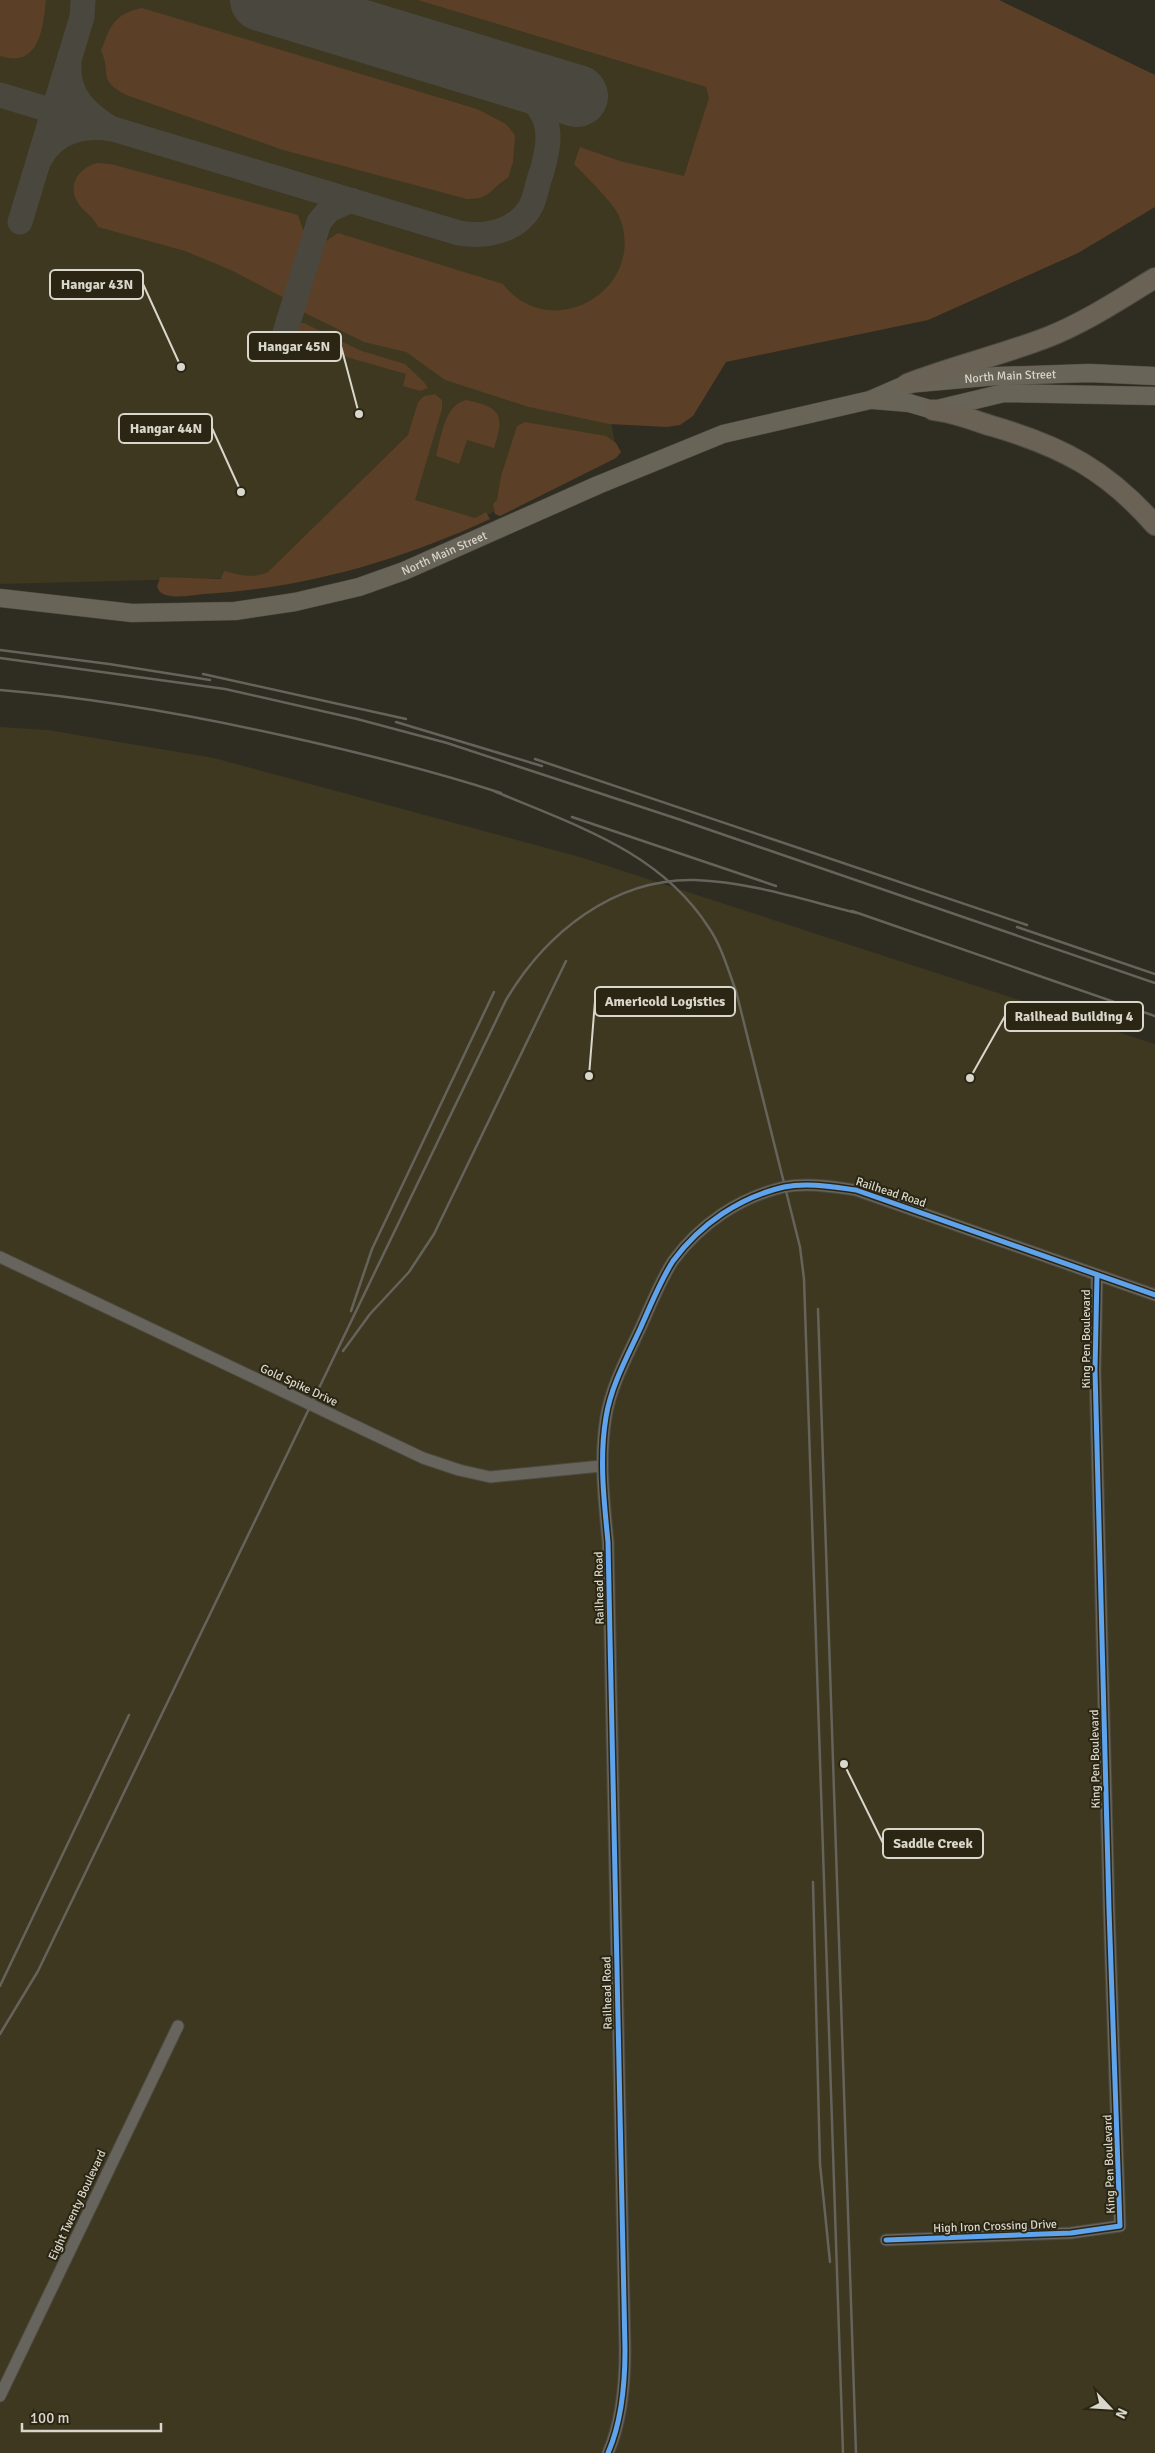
<svg xmlns="http://www.w3.org/2000/svg" width="1155" height="2453" font-family="Signika,sans-serif">
<rect width="100%" height="100%" fill="#2f2c22"/>
<path fill="#3d381f" d="M 0,0 L 999,0 L 1155,75 L 1155,207 L 1078,253 L 928,320 L 725,362 L 610,418 L 617,453 L 441,537 L 341,570 L 232,578 L 0,584 Z
M 0,727 L 48,730 L 214,758 L 580,857 L 1155,1044 L 1155,2453 L 0,2453 Z"/>
<path fill="#5b3f27" d="M 0,0 L 46,0 C 43,27 40,69 0,56 Z
M 418,0 L 999,0 L 1155,75 L 1155,207 L 1078,253 L 928,320 L 726,362 L 693,416 L 680,425 L 667,427 L 609,424 L 529,407 L 445,380 L 406,352 L 364,342 L 299,310 L 319,246 L 338,233 L 503,284 C 551,346 649,289 619,216 C 613,202 585,176 574,164 L 580,147 L 620,161 L 684,176 L 709,98 L 706,87 Z
M 142,8 L 477,109 L 506,124 L 515,135 L 513,162 L 508,178 C 490,188 492,199 467,199 L 283,150 L 126,95 C 96,79 112,73 101,51 C 110,26 114,14 142,8 Z
M 97,163 L 111,164 L 298,215 L 306,239 L 288,300 L 233,271 L 185,251 L 98,227 C 92,214 84,213 78,203 C 66,185 80,167 97,163 Z
M 304,323 L 359,350 L 405,364 L 424,382 L 428,388 L 420,391 L 403,386 L 406,374 L 301,344 C 295,337 291,333 296,324 Z
M 435,394 L 442,400 L 442,409 L 415,500 L 475,518 L 486,512 L 490,519 C 399,561 305,588 205,594 C 192,595 171,600 160,592 L 157,587 L 160,577 L 221,579 L 224,571 C 239,575 253,579 268,572 L 408,435 L 418,402 L 424,396 Z
M 466,400 C 501,407 505,415 494,448 L 467,440 L 459,464 L 436,456 C 441,438 444,405 466,400 Z
M 525,422 L 606,436 L 616,443 L 621,452 L 616,458 L 500,516 L 495,514 L 493,504 L 497,500 L 501,476 L 517,426 Z"/>
<g fill="none" stroke-linecap="round" stroke-linejoin="round">
<path stroke="#4a483e" stroke-width="25" d="M 0,95 L 459,233 C 486,238 519,231 532,204 C 536,194 538,181 542,171 C 547,153 552,132 543,115 C 531,91 503,79 480,67
M 40,159 C 55,131 84,124 112,129 C 88,115 67,96 69,65
M 20,222 L 82,17 L 83,0
M 283,339 L 319,222 L 329,210 L 351,200"/>
<path stroke="#4a483e" stroke-width="62" d="M 261,0 L 577,96"/>
<g stroke="#4d4a41" stroke-width="13">
<path id="minor" d="M 0,1257 L 423,1458 L 459,1470 L 490,1477 L 601,1466
M 886,2240 L 1071,2233 L 1120,2226 L 1109,1909 L 1095,1370 L 1097,1275
M 0,2396 L 178,2026
M 608,2453 C 622,2421 625,2384 625,2350 L 608,1542 C 604,1500 599,1459 606,1417 C 611,1386 627,1357 640,1329 C 650,1307 660,1281 673,1261 C 700,1224 740,1197 784,1187 C 807,1182 834,1187 856,1190 L 1155,1295"/>
</g>
<g stroke="#4d4a41" stroke-width="19">
<g id="primary">
<path d="M 873,400 L 909,403 L 933,410 L 1004,393 L 1155,396"/>
<path id="s1" d="M 0,598 L 132,613 L 235,611 L 295,602 L 359,587 L 404,571 L 598,485 L 723,434 L 870,400 L 907,384 L 997,376 L 1089,373 L 1155,376"/>
</g>
</g>
<g stroke="#4d4a41" stroke-width="22">
<path id="motorway" d="M 907,384 C 953,366 1002,355 1048,337 C 1086,322 1120,299 1155,278
M 933,410 C 954,412 972,420 992,426 C 1061,446 1107,470 1155,525"/>
</g>
<use href="#minor" stroke="#66645c" stroke-width="11"/>
<use href="#primary" stroke="#696458" stroke-width="18"/>
<use href="#motorway" stroke="#6a6355" stroke-width="20"/>
<path stroke="#65635b" stroke-width="2.5" d="M 0,650 L 109,664 L 210,680
M 0,658 L 225,689 L 357,719 L 447,743 L 678,819 L 1155,983
M 203,674 L 406,719
M 0,690 C 96,698 191,715 285,736 C 357,752 430,770 501,793
M 396,722 L 542,766
M 535,759 L 1027,925
M 494,791 C 574,825 660,851 709,928 C 722,947 728,970 736,991 L 800,1247 L 804,1279 L 843,2453
M 572,817 L 776,886
M 852,911 L 1155,1016
M 1017,927 L 1155,974
M 818,1309 L 856,2453
M 351,1311 L 372,1249 L 494,992
M 343,1351 L 370,1314 L 409,1272 L 434,1234 L 566,961
M 813,1882 L 820,2164 L 830,2262
M 0,1986 L 129,1715
M 0,2034 L 38,1971 L 506,1000 C 545,934 613,878 695,880 C 750,882 804,900 857,913"/>
<g stroke="#2a2613" stroke-width="8">
<path id="cycleway" d="M 886,2240 L 1071,2233 L 1120,2226 L 1109,1909 L 1095,1370 L 1097,1275
M 608,2453 C 622,2421 625,2384 625,2350 L 608,1542 C 604,1500 599,1459 606,1417 C 611,1386 627,1357 640,1329 C 650,1307 660,1281 673,1261 C 700,1224 740,1197 784,1187 C 807,1182 834,1187 856,1190 L 1155,1295"/>
</g>
<use href="#cycleway" stroke="#60a3ed" stroke-width="5"/>
</g>
<g text-anchor="middle" stroke-width="4" stroke-linejoin="round" paint-order="stroke">
<g font-size="12" fill="#d9d6cb" stroke="#2a2613">
<text dy="4" stroke="none"><textPath href="#s1" startOffset="1052">North Main Street</textPath></text>
<text dy="4" stroke="none"><textPath href="#s1" startOffset="454">North Main Street</textPath></text>
<text transform="translate(891 1192) rotate(18)" y="4">Railhead Road</text>
<text transform="translate(1086 1339) rotate(-90)" y="4">King Pen Boulevard</text>
<text transform="translate(299 1385) rotate(25)" y="4">Gold Spike Drive</text>
<text transform="translate(599 1588) rotate(-91)" y="4">Railhead Road</text>
<text transform="translate(1095 1759) rotate(-91)" y="4">King Pen Boulevard</text>
<text transform="translate(607 1993) rotate(-91)" y="4">Railhead Road</text>
<text transform="translate(1109 2164) rotate(-92)" y="4">King Pen Boulevard</text>
<text transform="translate(77 2205) rotate(-65)" y="4">Eight Twenty Boulevard</text>
<text transform="translate(995 2226) rotate(-2)" y="4">High Iron Crossing Drive</text>
</g>
</g>
<path fill="none" stroke="#d9d6cb" stroke-width="2" d="M181 367L143 284M359 414L341 346M241 492L212 428M589 1076L595 1001M970 1078L1005 1016M844 1764L883 1843"/>
<g fill="#d9d6cb" stroke="#2a2613" stroke-width="2">
<circle cx="181" cy="367" r="5"/>
<circle cx="359" cy="414" r="5"/>
<circle cx="241" cy="492" r="5"/>
<circle cx="589" cy="1076" r="5"/>
<circle cx="970" cy="1078" r="5"/>
<circle cx="844" cy="1764" r="5"/>
</g>
<g fill="#2a2613" stroke="#d9d6cb" stroke-width="2">
<rect x="50" y="270" width="93" height="29" rx="5"/>
<rect x="248" y="332" width="93" height="29" rx="5"/>
<rect x="119" y="414" width="93" height="29" rx="5"/>
<rect x="595" y="987" width="140" height="29" rx="5"/>
<rect x="1005" y="1002" width="138" height="29" rx="5"/>
<rect x="883" y="1829" width="100" height="29" rx="5"/>
</g>
<g font-size="14" text-anchor="middle" font-weight="bold" fill="#d9d6cb">
<text x="97" y="289">Hangar 43N</text>
<text x="294" y="351">Hangar 45N</text>
<text x="166" y="433">Hangar 44N</text>
<text x="665" y="1006">Americold Logistics</text>
<text x="1074" y="1021">Railhead Building 4</text>
<text x="933" y="1848">Saddle Creek</text>
</g>
<g transform="translate(1110 2408) rotate(115)" stroke="#2a2613" stroke-width="4" paint-order="stroke">
<path d="M0-4L9 19L0 12L-9 19Z" fill="#d9d6cb"/>
<text y="-8" font-size="14" font-weight="bold" text-anchor="middle" fill="#d9d6cb">N</text>
</g>
<path d="M22 2423v8h139v-8" fill="none" stroke="#d9d6cb" stroke-width="2.5"/>
<text x="30" y="2423" font-size="15" fill="#d9d6cb" stroke="#2a2613" stroke-width="4" paint-order="stroke">100 m</text>
</svg>
